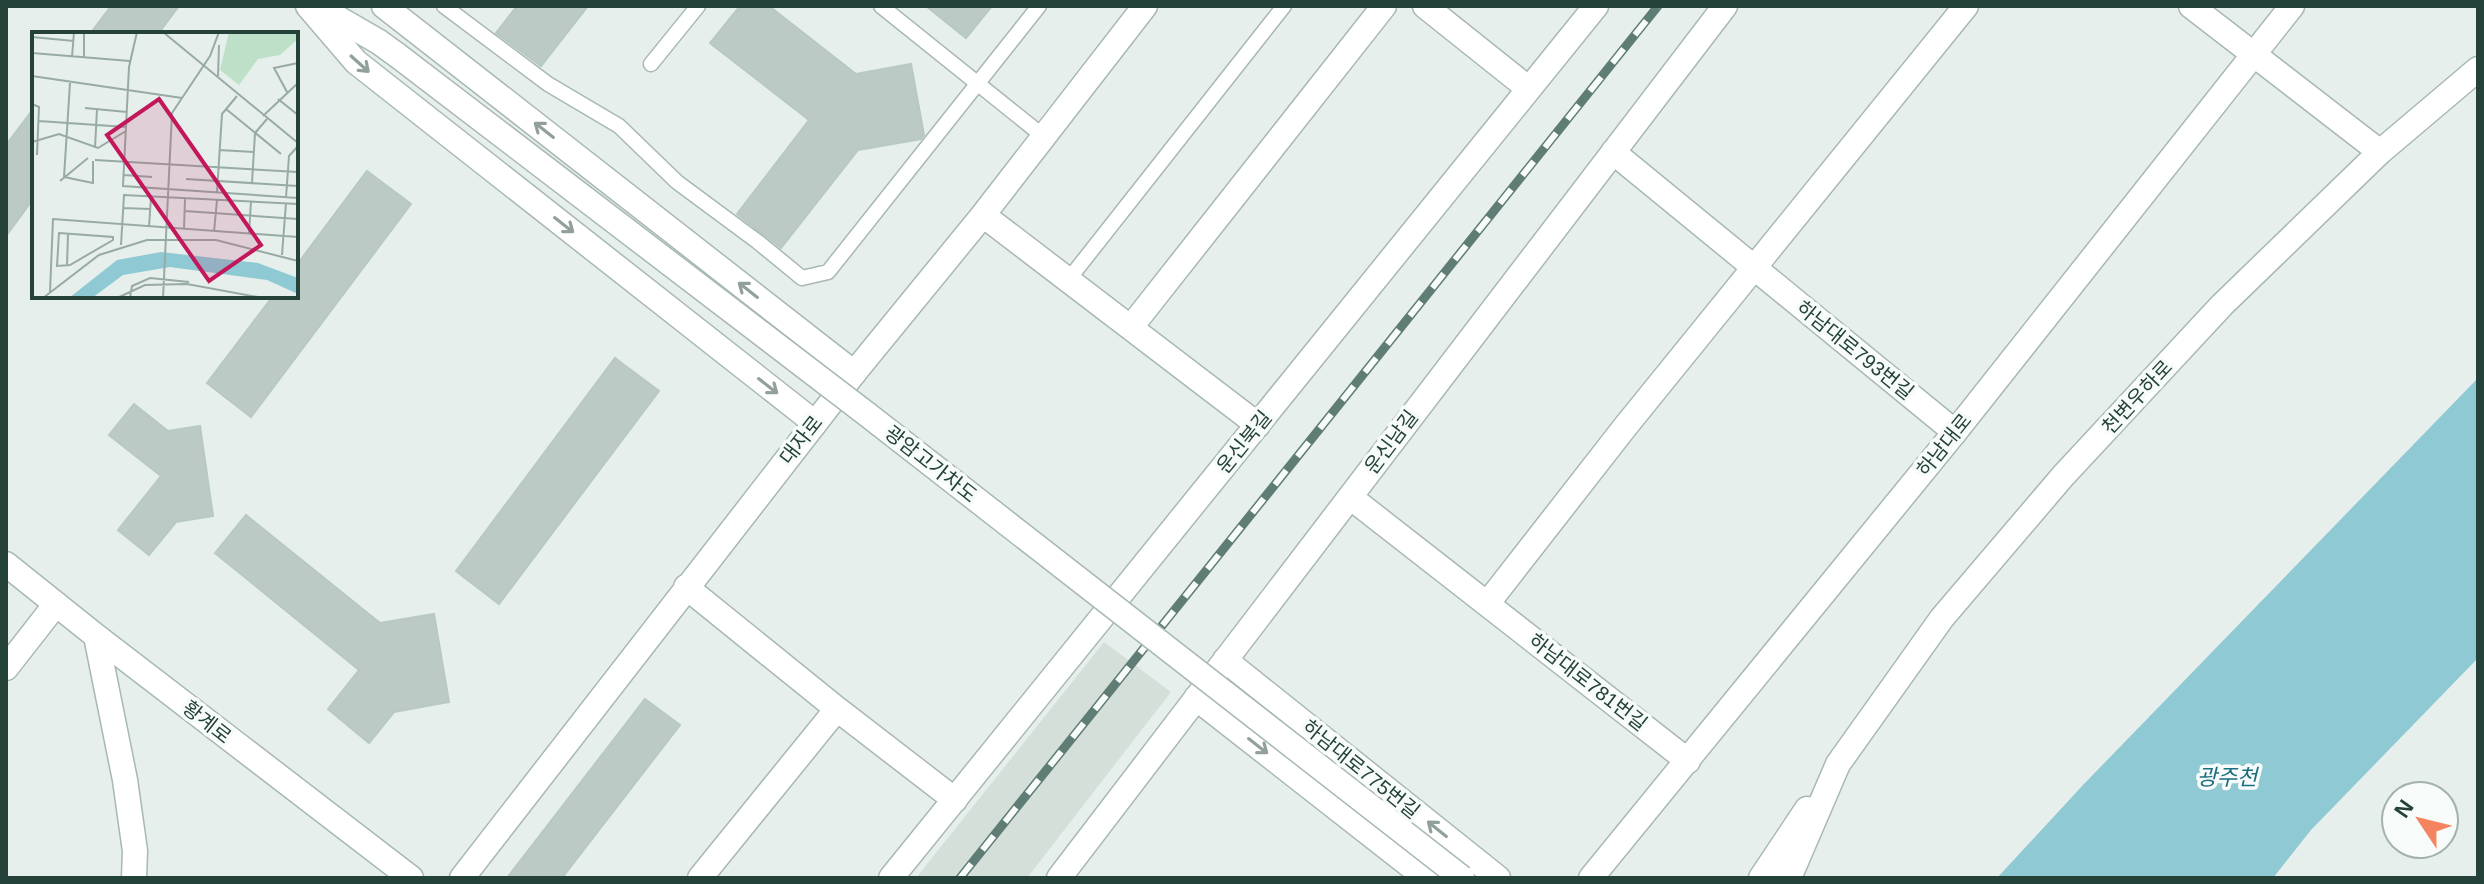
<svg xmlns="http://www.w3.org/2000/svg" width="2484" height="884" font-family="Helvetica,'Noto Sans KR',sans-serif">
<rect width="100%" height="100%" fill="#e6efeb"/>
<path fill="#d4dfda" d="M 1104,642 L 1171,692 L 1027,878 L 916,878 Z"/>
<path fill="#8ec9d4" d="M 2478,378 L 2478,658 L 2311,830 L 2273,878 L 1997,878 L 2083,785 Z"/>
<path fill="#bbcac4" stroke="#b8c9c2" stroke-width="2" d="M 111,6 L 179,6 L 158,34 L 90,34 Z
M 517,6 L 588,6 L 541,66 L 496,33 Z
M 740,6 L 769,6 L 856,74 L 911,64 L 924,135 L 921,139 L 858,150 L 781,248 L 737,214 L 809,120 L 710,43 Z
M 926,6 L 992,6 L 966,38 Z
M 34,108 L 34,198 L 6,236 L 6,145 Z
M 367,171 L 411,204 L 251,417 L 207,383 L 273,296 L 296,296 L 296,266 Z
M 615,358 L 659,391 L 499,604 L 456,571 Z
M 134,404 L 168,431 L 200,426 L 213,516 L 176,522 L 149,555 L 118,530 L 161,476 L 109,435 Z
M 246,515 L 380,623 L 434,614 L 449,702 L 394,712 L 369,743 L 328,709 L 359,670 L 215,553 Z
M 645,699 L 680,725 L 562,878 L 507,878 Z"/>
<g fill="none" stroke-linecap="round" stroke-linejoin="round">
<g stroke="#a8b8b2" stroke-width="17">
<path id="service" d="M 444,6 L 548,84 L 619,126 L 677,182 L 758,242 L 802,278 L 828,272 L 1039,6
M 881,6 L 1043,136
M 651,64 L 698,6
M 1069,279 L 1284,6"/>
</g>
<g stroke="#a8b8b2" stroke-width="27">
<path id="minor" d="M 1425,6 L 1529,89
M 2191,6 L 2380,152
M 1613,152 L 1955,432
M 983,215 L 1258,425
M 1131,327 L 1384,6
M 1350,497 L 1688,761
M 6,564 L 96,636 L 411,878
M 686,587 L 837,709 L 955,800
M 1487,604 L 1625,427 L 1966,6
M 96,636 L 125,780 L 135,851 L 134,878
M 1225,660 L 1498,878
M 6,668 L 56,604
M 1196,698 L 1426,878
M 462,878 L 854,373 L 983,215 L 1145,6
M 700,878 L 837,709
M 891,878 L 1596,6
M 1059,878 L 1725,6
M 1761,878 L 1807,809
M 1789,878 L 1838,764 L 1942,618 L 2063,476 L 2222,305 L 2380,152 L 2478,69"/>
</g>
<g stroke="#a8b8b2" stroke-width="27">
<path id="tertiary" d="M 308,6 L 356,62 L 815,423
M 317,6 L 379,42 L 397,55
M 384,6 L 854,373
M 1591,878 L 1955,432 L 2292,6"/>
</g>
<use href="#service" stroke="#fff" stroke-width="14"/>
<use href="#minor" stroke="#fff" stroke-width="24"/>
<use href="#tertiary" stroke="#fff" stroke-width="24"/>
<g stroke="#5f7d75" stroke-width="9">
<path id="rail" d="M 960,878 L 1658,6"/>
</g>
<use href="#rail" stroke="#f7fbf9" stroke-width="6" stroke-dasharray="18" stroke-linecap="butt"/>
<g stroke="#a8b8b2" stroke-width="27" stroke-linecap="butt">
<path id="tertiary-bridge" d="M 397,55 L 868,415 L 1462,878"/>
</g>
<use href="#tertiary-bridge" stroke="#fff" stroke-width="24"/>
</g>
<defs><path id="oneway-shaft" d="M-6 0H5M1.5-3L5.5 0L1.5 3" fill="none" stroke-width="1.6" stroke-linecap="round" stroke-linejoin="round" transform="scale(2)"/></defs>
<g stroke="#92a09c">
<use href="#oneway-shaft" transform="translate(360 64) rotate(42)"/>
<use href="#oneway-shaft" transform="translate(544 130) rotate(-142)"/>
<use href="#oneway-shaft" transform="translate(564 225) rotate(38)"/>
<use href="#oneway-shaft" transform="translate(748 290) rotate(-142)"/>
<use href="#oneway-shaft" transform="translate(768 386) rotate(38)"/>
<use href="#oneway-shaft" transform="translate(1258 746) rotate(38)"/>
<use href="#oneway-shaft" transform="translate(1437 829) rotate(-141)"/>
</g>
<g text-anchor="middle" stroke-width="7" stroke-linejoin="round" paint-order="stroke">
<g font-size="20" fill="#24423a" stroke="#f7fbf9">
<text transform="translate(1855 350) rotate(39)" y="7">하남대로793번길</text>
<text transform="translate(2137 397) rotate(-47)" y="7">천변우하로</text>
<text transform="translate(801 440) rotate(-52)" y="7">대자로</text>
<text transform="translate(1244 442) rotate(-51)" y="7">운신북길</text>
<text transform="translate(1391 442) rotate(-53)" y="7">운신남길</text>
<text transform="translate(1944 445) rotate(-51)" y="7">하남대로</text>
<text transform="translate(931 464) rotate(38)" y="7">광암고가차도</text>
<text transform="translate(1588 682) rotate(38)" y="7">하남대로781번길</text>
<text transform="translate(207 722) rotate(38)" y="7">황계로</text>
<text transform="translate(1361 769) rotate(39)" y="7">하남대로775번길</text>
</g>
<g font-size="22" font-style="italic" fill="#1c6f80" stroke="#f7fbf9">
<text x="2227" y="785">광주천</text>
</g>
</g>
<g transform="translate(32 32)">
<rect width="266" height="266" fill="#e6efeb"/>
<path d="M 197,0 L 266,0 L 266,7 L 248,23 L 226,27 L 207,53 L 188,38 Z" fill="#bfe0c8"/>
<path d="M 129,220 L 226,231 L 266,246 L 266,262 L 235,248 L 138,235 L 91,243 L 60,266 L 37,266 L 85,228 Z" fill="#8ec9d4"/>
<path fill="none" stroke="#98aaa4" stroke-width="2" d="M 105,0 L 97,35 L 91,154 L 266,166M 131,0 L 266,111M 0,5 L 42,9M 0,21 L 98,29M 40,25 L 42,0M 52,26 L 52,0M 0,44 L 150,66M 186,44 L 187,13M 255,60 L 242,36 L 266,31M 246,67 L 266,83M 0,72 L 7,75 L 5,123M 53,76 L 95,80M 194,77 L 249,122M 231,84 L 266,51M 7,89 L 94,95M 0,110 L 27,102 L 66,116 L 94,99M 63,116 L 65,77M 187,118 L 222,120M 63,128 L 266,140M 92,143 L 120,145M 32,145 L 38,51M 32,145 L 61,151 L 61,129M 154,147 L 266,154M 28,149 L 56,126M 220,151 L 223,101 L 235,87M 185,160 L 190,82 L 205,64M 254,166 L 257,124 L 266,114M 91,176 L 118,177M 153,179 L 266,187M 117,195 L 119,165M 152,197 L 153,167M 182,200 L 185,168M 27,201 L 81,205 L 81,208 L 38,233 L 25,234 ZM 217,202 L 219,169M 89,213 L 92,163 L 266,172M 250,223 L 254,171M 35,234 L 36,202M 18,260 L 21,187 L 266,205M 11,266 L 67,223 L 115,208 L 184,208 L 266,229M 85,266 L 113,253 L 155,252 L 231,266M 98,266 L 100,254 L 118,246 L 157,250M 131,266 L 140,81 L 178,24 L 187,0"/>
<path fill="#c2185b" fill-opacity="0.15" stroke="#c2185b" stroke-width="4" d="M 127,67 L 229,213 L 177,249 L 75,103 Z"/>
<rect width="266" height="266" fill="none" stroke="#24423a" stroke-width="4"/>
</g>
<rect width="2484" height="884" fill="none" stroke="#24423a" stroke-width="16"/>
<g transform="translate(2420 820) rotate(305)"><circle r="38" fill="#f7fbf9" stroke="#a3b1ad" stroke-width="2"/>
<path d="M0-6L14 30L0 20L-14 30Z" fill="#f4845f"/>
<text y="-12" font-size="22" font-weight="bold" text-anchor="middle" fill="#24423a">N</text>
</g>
</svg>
